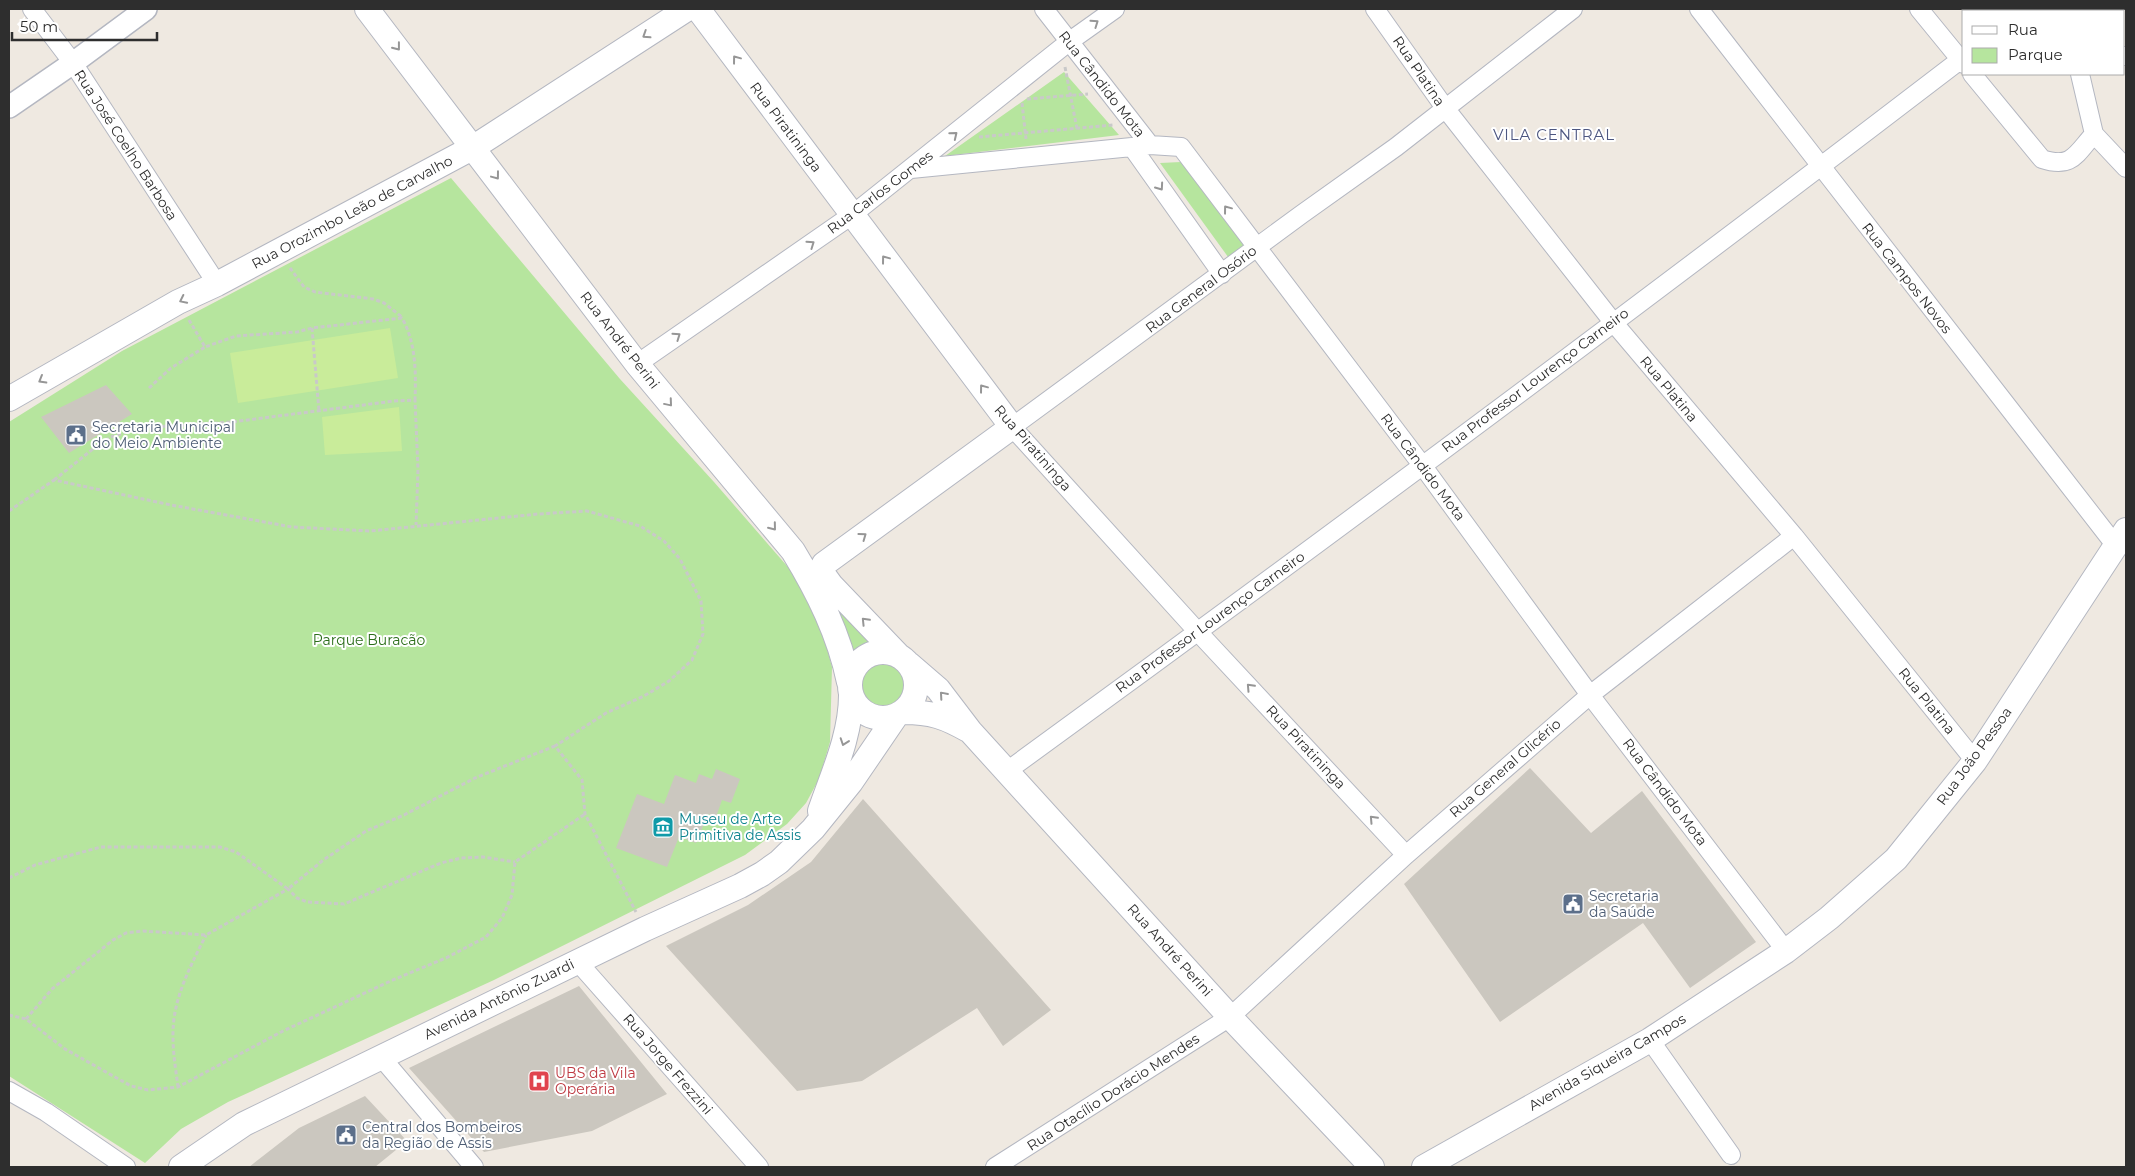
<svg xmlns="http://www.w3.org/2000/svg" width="2135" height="1176" font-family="Montserrat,sans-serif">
<rect width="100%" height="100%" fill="#efe9e1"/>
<path fill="#b6e59e" d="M 1064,72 L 1119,135 L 945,156 Z
M 1181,162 L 1247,248 L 1231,261 L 1160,163 Z
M 451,178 L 620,379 L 714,482 L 794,574 L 820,623 L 832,667 L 830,742 L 819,779 L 806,803 L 787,824 L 745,855 L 494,980 L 228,1102 L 181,1129 L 145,1163 L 9,1076 L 9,422 L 122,351 Z
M 828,594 L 876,640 L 858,650 L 849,659 Z
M861 686a23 23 0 1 1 46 0a23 23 0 1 1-46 0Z"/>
<path fill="#c9ec9a" d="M 390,328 L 398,378 L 238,403 L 230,353 Z
M 399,407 L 402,451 L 325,455 L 322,417 Z"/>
<path fill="#cbc7bf" d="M 106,385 L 132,414 L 69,453 L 41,417 Z
M 1530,768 L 1591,833 L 1642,791 L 1756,942 L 1690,988 L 1643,923 L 1500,1022 L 1404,884 Z
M 716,769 L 740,779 L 731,803 L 722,800 L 716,817 L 708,814 L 696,843 L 679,837 L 667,867 L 616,848 L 637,794 L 664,804 L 675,775 L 696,783 L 699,774 L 712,779 Z
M 863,799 L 1051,1010 L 1003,1046 L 977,1008 L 862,1081 L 797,1091 L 666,946 L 748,905 L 811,862 Z
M 579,986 L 667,1094 L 592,1131 L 484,1152 L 409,1068 Z
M 365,1096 L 407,1141 L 375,1167 L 249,1167 L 299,1128 Z"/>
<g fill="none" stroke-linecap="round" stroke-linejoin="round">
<g stroke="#b4b7c1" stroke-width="20">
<path id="minor" d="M 32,9 L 73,63 L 217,284
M 1044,9 L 1150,145
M 1375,9 L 1445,108 L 1613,322 L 1794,536 L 1975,761
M 1699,9 L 2116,546
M 1919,9 L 1964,64
M 2042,9 L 2043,11
M 2023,11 L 2026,9
M 2124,56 L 2126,56
M 1972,74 L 2042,159 C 2072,169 2076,154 2094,134
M 2080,74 L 2094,134 L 2126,168
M 1132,147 L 1222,274
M 911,169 L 1132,147 L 1150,145 L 1181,147 L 1422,465 L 1590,695 L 1786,951
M 637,364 L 852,215 L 1070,41 L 1115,9
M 1007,771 C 1329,537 1648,299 1964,57
M 1406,855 L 1198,632 L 1012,427 L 1302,214 L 1396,147 L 1573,9
M 577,961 L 759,1167
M 1650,1040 L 1731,1155
M 381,1057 L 474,1167
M 9,1091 L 46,1112 L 126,1167
M 995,1167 L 1230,1017 L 1406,855 L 1590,695 L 1794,536"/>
</g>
<g stroke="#b4b7c1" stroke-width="24">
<path id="tertiary" d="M 9,107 L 73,63 L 146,9"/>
</g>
<g stroke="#b4b7c1" stroke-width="26">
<path id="secondary" d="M 367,9 L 637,364 L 793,551 C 818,592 839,634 849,682
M 698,9 L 1012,427 L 824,564 L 823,574 L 831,585 L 899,656
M 9,399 L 178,302 L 217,284 L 474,147 L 687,9
M850 685a33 33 0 1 1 66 0a33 33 0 1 1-66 0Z
M 909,664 L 938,689 L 970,731 L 1230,1017 L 1372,1167
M 904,712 C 931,712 945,717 968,730
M 820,811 C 833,773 851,735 851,695
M 181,1167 L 244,1124 L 645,929 L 740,886 L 762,874 L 779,862 L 813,829 L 851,782 L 896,716
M 1424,1167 L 1650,1040 L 1786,951 L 1829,918 L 1896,859 L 1975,761 L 2126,530"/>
</g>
<path stroke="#c9c9c9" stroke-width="3" stroke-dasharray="4 2.5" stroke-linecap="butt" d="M 1065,67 L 1077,129
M 1027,99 L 1088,94
M 1022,103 L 1026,139
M 979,137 L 1113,125
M 290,268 L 304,287 L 315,292 L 373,299 L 384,303 L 402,317
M 189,320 L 205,347 L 236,336 L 297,332 L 312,328 L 402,318 C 416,343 416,372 415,400
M 312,328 L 319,411
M 149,388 L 171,368 L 205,347
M 54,480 L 98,445 L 111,437 L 139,428 L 232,422 L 394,401 L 415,400 L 418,470 L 416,525
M 9,511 L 54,480 L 171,505 L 292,527 L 370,531 L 538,514 L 587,511 L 640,526 L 664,541 L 680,559 L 701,601 L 703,634 L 692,660 L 669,681 L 644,696 L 606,713 L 555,746 L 582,780 L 585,814 L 636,912
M 9,878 L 35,865 L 101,847 L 220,847 L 236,852 L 288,889 L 322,861 L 366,831 L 404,815 L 475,778 L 555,746
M 9,1015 L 26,1019 L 65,1049 L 131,1086 L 148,1090 L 178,1087 L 283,1031 L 395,979 L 446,958 L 486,937 L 502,918 L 512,895 L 515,862 L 585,814
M 26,1019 L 52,989 L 113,940 L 126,933 L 143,931 L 206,935 L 288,889 L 297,898 L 307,902 L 344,904 L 441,863 L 461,858 L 483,857 L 515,862
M 178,1087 C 176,1071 173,1054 173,1037 C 172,1000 190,967 206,935"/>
<use href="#minor" stroke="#fff" stroke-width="18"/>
<use href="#tertiary" stroke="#fff" stroke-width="21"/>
<use href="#secondary" stroke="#fff" stroke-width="24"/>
</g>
<defs><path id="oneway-chevron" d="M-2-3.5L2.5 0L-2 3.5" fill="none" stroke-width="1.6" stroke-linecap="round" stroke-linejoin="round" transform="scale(1.25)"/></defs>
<g stroke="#969696">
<use href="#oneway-chevron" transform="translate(1095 23) rotate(-35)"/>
<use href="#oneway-chevron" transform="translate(646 35) rotate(147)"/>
<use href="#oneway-chevron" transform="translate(397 47) rotate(52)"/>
<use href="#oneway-chevron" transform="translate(736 59) rotate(-127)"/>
<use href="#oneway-chevron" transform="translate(954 135) rotate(-39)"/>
<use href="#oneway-chevron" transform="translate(496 176) rotate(53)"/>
<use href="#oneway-chevron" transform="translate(1160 187) rotate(55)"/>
<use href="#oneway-chevron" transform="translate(1227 209) rotate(-127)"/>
<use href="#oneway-chevron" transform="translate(811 244) rotate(-35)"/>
<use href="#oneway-chevron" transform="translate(885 259) rotate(-127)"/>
<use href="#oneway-chevron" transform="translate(183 300) rotate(154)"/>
<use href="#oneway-chevron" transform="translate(677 336) rotate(-35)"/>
<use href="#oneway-chevron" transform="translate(42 380) rotate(150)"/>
<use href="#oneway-chevron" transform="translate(983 388) rotate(-127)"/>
<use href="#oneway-chevron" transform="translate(669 403) rotate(50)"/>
<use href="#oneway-chevron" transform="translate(773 527) rotate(51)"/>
<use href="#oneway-chevron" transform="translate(863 536) rotate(-36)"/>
<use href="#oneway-chevron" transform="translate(865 621) rotate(-134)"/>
<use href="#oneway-chevron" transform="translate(1250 687) rotate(-133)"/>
<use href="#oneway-chevron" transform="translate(943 695) rotate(-131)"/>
<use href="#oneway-chevron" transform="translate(844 742) rotate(109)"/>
<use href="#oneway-chevron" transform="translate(1373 819) rotate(-133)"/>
</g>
<defs>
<g id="civic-square" transform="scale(1.125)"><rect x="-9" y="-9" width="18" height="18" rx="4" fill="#5c6f8a" stroke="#fff"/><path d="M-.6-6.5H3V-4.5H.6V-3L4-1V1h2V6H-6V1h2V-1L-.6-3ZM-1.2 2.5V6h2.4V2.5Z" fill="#fff"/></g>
<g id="museum-square" transform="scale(1.125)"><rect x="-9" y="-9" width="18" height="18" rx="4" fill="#0f9aa8" stroke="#fff"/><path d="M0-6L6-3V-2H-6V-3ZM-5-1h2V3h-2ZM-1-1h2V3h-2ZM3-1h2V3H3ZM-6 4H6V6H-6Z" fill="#fff"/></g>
<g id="hospital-square" transform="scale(1.125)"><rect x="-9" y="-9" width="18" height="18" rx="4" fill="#e0444e" stroke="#fff"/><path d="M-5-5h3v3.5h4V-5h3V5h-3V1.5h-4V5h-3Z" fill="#fff"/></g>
</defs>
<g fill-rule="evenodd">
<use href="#civic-square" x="76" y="435"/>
<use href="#museum-square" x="663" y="827"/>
<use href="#civic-square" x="1573" y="904"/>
<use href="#hospital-square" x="539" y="1081"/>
<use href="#civic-square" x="346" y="1135"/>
</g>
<g text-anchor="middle" stroke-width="4" stroke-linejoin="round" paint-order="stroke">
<g font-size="14" fill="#2e2e2e" stroke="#fff">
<text transform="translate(1419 71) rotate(56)" y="5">Rua Platina</text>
<text transform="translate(1102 84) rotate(52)" y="5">Rua Cândido Mota</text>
<text transform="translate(786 127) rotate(53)" y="5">Rua Piratininga</text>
<text transform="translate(126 145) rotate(57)" y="5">Rua José Coelho Barbosa</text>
<text transform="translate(880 192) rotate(-37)" y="5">Rua Carlos Gomes</text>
<text transform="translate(352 212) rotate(-28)" y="5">Rua Orozimbo Leão de Carvalho</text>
<text transform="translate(1907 278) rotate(52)" y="5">Rua Campos Novos</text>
<text transform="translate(1201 289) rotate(-37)" y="5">Rua General Osório</text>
<text transform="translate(620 340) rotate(52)" y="5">Rua André Perini</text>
<text transform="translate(1535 380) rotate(-37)" y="5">Rua Professor Lourenço Carneiro</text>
<text transform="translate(1669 389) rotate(50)" y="5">Rua Platina</text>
<text transform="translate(1033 448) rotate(49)" y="5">Rua Piratininga</text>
<text transform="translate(1423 467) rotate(53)" y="5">Rua Cândido Mota</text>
<text transform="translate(1210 622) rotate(-36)" y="5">Rua Professor Lourenço Carneiro</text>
<text transform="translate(1927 701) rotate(51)" y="5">Rua Platina</text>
<text transform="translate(1306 747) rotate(47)" y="5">Rua Piratininga</text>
<text transform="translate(1974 756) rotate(-54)" y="5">Rua João Pessoa</text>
<text transform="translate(1505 768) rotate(-41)" y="5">Rua General Glicério</text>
<text transform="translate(1665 792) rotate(53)" y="5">Rua Cândido Mota</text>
<text transform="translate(1170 950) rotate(48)" y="5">Rua André Perini</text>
<text transform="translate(499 999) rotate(-26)" y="5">Avenida Antônio Zuardi</text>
<text transform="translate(1607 1062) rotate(-30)" y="5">Avenida Siqueira Campos</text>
<text transform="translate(668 1064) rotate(49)" y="5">Rua Jorge Frezzini</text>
<text transform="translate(1113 1092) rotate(-33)" y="5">Rua Otacílio Dorácio Mendes</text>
</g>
<g font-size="14" fill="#4e5e75" stroke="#fff" text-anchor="start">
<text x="92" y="432">Secretaria Municipal<tspan x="92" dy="16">do Meio Ambiente</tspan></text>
<text x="1589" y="901">Secretaria<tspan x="1589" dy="16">da Saúde</tspan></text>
<text x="362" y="1132">Central dos Bombeiros<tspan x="362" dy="16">da Região de Assis</tspan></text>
</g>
<g font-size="14" fill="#2c6e1b" stroke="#fff">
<text x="369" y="645">Parque Buracão</text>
</g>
<g font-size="14" fill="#0d838f" stroke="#fff" text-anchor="start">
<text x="679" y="824">Museu de Arte<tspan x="679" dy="16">Primitiva de Assis</tspan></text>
</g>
<g font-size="14" fill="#be3a42" stroke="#fff" text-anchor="start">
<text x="555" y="1078">UBS da Vila<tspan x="555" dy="16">Operária</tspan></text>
</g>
<g font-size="15" letter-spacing="1" fill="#4d5680" stroke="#fff">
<text x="1554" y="140">VILA CENTRAL</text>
</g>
</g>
<rect width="2135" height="1176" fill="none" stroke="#2e2e2e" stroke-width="20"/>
<rect x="1962" y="10" width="162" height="65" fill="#ffffff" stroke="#ababab"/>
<rect x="1972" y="26" width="25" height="8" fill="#ffffff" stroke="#ababab"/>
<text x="2008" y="35" font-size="15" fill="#2e2e2e">Rua</text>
<rect x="1972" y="48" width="25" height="15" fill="#b6e59e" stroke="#ababab"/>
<text x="2008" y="60" font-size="15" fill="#2e2e2e">Parque</text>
<path d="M12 32v8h145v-8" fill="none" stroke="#2e2e2e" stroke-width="2.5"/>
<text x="20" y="32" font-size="15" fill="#2e2e2e" stroke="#ffffff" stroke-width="4" paint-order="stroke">50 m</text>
</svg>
